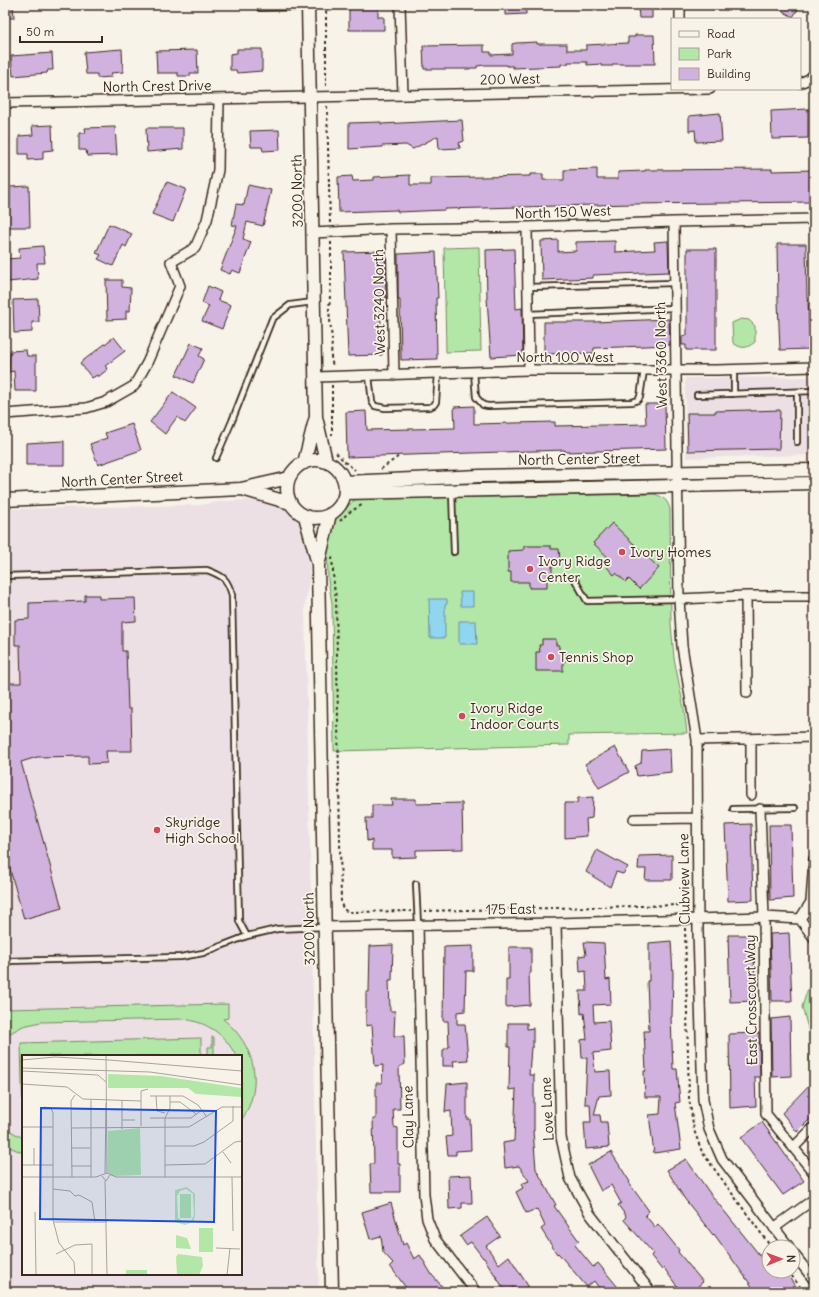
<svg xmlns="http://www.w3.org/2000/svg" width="819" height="1297" font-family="Delius,sans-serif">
<rect width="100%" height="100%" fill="#f7f3e8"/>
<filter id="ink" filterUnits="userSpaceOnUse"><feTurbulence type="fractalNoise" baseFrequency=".025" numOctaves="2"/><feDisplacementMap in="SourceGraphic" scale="8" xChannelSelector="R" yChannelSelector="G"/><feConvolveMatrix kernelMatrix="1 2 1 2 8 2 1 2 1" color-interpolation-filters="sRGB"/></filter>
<g filter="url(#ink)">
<path fill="#ece0e5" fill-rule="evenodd" d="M 814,377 L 814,455 L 686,458 L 685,378 Z
M 264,500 L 282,504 L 302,522 L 309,547 L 309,582 L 305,605 L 319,1292 L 5,1292 L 5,509 L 199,505 L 225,501 ZM 23,1056 L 241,1056 L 241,1274 L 23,1274 Z"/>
<path fill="#b3e7a8" stroke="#778863" d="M 479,247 L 481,351 L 446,352 L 444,248 Z
M 741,319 L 749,320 L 755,326 L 755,342 C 746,349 742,349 733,343 L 732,323 Z
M 654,494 C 664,497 667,500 670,509 L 671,624 L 674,658 L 684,709 L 687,733 L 569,735 L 569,745 L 334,751 L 332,603 L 328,580 L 327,541 L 333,522 L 353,501 L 360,498 L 416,496 L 429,498 Z
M 810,961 L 814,964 L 814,1066 L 810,1075 L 809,1032 L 802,1007 L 809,985 Z
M 228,1004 L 228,1018 L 223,1019 C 255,1044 265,1086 241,1121 L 241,1056 L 236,1056 C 225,1034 207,1022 183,1019 L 41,1022 L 23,1026 L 5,1036 L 5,1009 Z
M 212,1037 L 214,1037 L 214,1056 L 208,1056 L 208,1047 L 212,1047 Z
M 201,1038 L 201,1056 L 23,1056 L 23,1119 L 21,1043 Z
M 5,1128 L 23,1138 L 23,1153 L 5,1145 Z"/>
<path fill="#90d6f1" stroke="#6e919d" d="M 460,592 L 473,592 L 473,606 L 461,606 Z
M 429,599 L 447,599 L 447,604 L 445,605 L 445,638 L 430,638 Z
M 459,621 L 476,621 L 477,644 L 459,644 Z"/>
<path fill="#d1b2df" stroke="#3b2a1e" d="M 5,5 L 13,5 L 14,18 L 5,18 Z
M 363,5 L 378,5 L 378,17 L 384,17 L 384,30 L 349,30 L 349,8 L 363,8 Z
M 505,5 L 526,5 L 526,14 L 505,15 Z
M 638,5 L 652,5 L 652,18 L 639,18 Z
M 772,5 L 790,5 L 798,9 L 793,17 Z
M 635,35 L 654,35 L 655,64 L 613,64 L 613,66 L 601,66 L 601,64 L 587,65 L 587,62 L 568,62 L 568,64 L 561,64 L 561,66 L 513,68 L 513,66 L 507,66 L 507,65 L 485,65 L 477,66 L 477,68 L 470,68 L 470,69 L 424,69 L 423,46 L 484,45 L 484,52 L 491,52 L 491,55 L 512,54 L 512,44 L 516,43 L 537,42 L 537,44 L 567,44 L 567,50 L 586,50 L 586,45 L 628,43 L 628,37 L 635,37 Z
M 122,49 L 123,72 L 111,73 L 112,77 L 97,78 L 97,74 L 86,74 L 84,52 Z
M 237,49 L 262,49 L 262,71 L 237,73 L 236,70 L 230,70 L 230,54 L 237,53 Z
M 197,50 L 198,73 L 190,73 L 190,76 L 178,76 L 178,73 L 157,73 L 156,51 Z
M 52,53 L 53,70 L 48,70 L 47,73 L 13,76 L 11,56 Z
M 808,109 L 808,138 L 772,139 L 771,111 Z
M 720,113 L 722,141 L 696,142 L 695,130 L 689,131 L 689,116 Z
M 462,120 L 464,141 L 459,143 L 460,148 L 439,149 L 438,136 L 413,149 L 406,145 L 382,146 L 382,147 L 349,149 L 349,123 L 381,122 L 381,124 Z
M 52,125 L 53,150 L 43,151 L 43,159 L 28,160 L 28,154 L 19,154 L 19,136 L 33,135 L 32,126 Z
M 115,127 L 117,155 L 87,156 L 86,150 L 79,150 L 79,133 L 86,133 L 85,128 Z
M 146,128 L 183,128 L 183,149 L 147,152 Z
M 279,130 L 280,150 L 263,151 L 262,147 L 251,147 L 250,131 Z
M 597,169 L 597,179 L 618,179 L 618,172 L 645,171 L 645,170 L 772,169 L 772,171 L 814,170 L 814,202 L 632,204 L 445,209 L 445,210 L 398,212 L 397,210 L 339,212 L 338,177 L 352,176 L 353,181 L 374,180 L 374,177 L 410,175 L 410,185 L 431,185 L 431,178 L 530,176 L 530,174 L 543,174 L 543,180 L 564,180 L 564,170 Z
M 167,182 L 186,189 L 173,222 L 152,214 Z
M 248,185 L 271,190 L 263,226 L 247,222 L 243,239 L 251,242 L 240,273 L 232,270 L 230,274 L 220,270 L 237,226 L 232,225 L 236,204 L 244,205 Z
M 29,186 L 30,227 L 7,227 L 6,207 L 10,207 L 10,187 Z
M 109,224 L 132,234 L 126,247 L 123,245 L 113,266 L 98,259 L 101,255 L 96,253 Z
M 558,240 L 558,252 L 576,251 L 576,242 L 615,241 L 615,252 L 655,250 L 654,242 L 668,241 L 669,272 L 593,275 L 593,278 L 542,280 L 541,241 Z
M 777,244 L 806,244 L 807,299 L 808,299 L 810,349 L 780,350 L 778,301 Z
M 43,246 L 45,263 L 37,263 L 38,279 L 8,282 L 6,259 L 20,258 L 19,248 Z
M 514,249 L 516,309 L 522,308 L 523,355 L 491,357 L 487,298 L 486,250 Z
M 687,249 L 716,249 L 716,350 L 686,350 L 686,345 L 682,345 L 682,336 L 687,335 Z
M 385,251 L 386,300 L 380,300 L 382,355 L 348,356 L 344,252 Z
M 436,252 L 438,298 L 436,298 L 437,359 L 401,360 L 400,300 L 398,300 L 398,254 Z
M 106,280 L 122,280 L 122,287 L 131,288 L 130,311 L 126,311 L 126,319 L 107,320 Z
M 208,286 L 221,292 L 218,300 L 231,305 L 222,329 L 202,321 L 209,306 L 202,303 Z
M 38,299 L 39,322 L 32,322 L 32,332 L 14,333 L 13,300 Z
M 669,319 L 670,345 L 594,348 L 594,353 L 544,354 L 544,322 L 594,322 Z
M 114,337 L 125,351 L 105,366 L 108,369 L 98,377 L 97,375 L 92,378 L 80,363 Z
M 191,343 L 203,348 L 199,356 L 204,359 L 193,383 L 176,375 Z
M 26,350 L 27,356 L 36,356 L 36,391 L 15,391 L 14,371 L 9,372 L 10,351 Z
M 173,392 L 196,408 L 185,423 L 177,417 L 165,434 L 150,422 Z
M 645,404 L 665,404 L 666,449 L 565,452 L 565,450 L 347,457 L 346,412 L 366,411 L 367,430 L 455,428 L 454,407 L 474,406 L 474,424 L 555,422 L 555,426 L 646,424 Z
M 751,410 L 751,411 L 780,410 L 779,449 L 688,451 L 687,413 L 715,413 L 715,411 Z
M 132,424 L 141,450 L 98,465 L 90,444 L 107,438 L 105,433 Z
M 64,441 L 64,465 L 26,465 L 26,443 Z
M 612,523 L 659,568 L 639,589 L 629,579 L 626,582 L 616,573 L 614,575 L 606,566 L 611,560 L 593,543 Z
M 524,546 L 551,546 L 551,549 L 559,549 L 560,562 L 556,562 L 556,566 L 552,566 L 552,574 L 547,574 L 547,588 L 529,588 L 529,582 L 511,582 L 511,572 L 508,572 L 508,551 L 524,550 Z
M 85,595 L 99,595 L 99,599 L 135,598 L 136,621 L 122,622 L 122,651 L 126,651 L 128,709 L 131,709 L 132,751 L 106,751 L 107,763 L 88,764 L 88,756 L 37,757 L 21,762 L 62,908 L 24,919 L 5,852 L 5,683 L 21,683 L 20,645 L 15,645 L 15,620 L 29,619 L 29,603 L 85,601 Z
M 542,639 L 556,639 L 556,645 L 559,645 L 559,652 L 567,652 L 567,661 L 563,661 L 563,671 L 536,671 L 536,652 L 540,652 L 539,645 L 542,645 Z
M 615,747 L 629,772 L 599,788 L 585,764 Z
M 670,749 L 671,772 L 637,776 L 635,766 L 641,763 L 642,751 Z
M 593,797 L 592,818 L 586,819 L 587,836 L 565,838 L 565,803 L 577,803 L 578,798 Z
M 391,799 L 416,799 L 416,804 L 462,803 L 463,849 L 416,850 L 416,857 L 392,858 L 392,850 L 372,850 L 372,840 L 367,841 L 366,818 L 372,818 L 372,805 L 392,805 Z
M 751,824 L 753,900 L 728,901 L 725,825 Z
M 769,825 L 791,825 L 793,898 L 770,900 Z
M 597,850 L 628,867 L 623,874 L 616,872 L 610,887 L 586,872 Z
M 672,855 L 672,880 L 645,880 L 646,869 L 638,869 L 639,856 Z
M 789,933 L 792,1001 L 772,1001 L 770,934 Z
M 728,935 L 754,935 L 755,1001 L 730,1002 Z
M 671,941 L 673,974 L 672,1017 L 671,1017 L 673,1069 L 677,1069 L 680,1102 L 675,1103 L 681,1149 L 654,1153 L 649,1115 L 660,1114 L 661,1097 L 645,1097 L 644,1071 L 646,1071 L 644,1031 L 649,1031 L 647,981 L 649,981 L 649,943 Z
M 584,942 L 604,943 L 606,980 L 610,979 L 611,1004 L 593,1005 L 594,1022 L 609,1021 L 611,1051 L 593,1053 L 595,1072 L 610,1071 L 611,1095 L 599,1096 L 594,1115 L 600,1115 L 601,1122 L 607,1122 L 609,1147 L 586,1149 L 584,1122 L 591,1122 L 590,1104 L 585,1104 L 587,1058 L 582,1058 L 581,1040 L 587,1039 L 584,1013 L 581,1014 L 580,991 L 587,991 L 586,971 L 580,972 L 579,956 L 586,955 Z
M 393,945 L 392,980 L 389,980 L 390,1011 L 395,1011 L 394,1036 L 404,1036 L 405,1064 L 399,1067 L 400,1109 L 393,1109 L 394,1127 L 398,1128 L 398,1164 L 400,1164 L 400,1192 L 371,1192 L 370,1164 L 374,1164 L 373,1119 L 376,1119 L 376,1083 L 382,1083 L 383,1065 L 375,1066 L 372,1025 L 366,1026 L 366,992 L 369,992 L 370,946 Z
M 473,946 L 473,971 L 466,971 L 465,1011 L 457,1012 L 457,1024 L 465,1024 L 468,1060 L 453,1061 L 454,1066 L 443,1066 L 443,1050 L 449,1047 L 448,1021 L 443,1021 L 444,947 Z
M 509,947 L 531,947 L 531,973 L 529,973 L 530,1005 L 506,1007 L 506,979 L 509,979 Z
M 790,1017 L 791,1076 L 772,1077 L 771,1019 Z
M 508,1023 L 527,1023 L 527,1029 L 533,1028 L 533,1047 L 531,1047 L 529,1075 L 534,1075 L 534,1131 L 533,1131 L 536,1169 L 556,1205 L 554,1206 L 579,1241 L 575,1245 L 593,1267 L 598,1263 L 622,1292 L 602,1292 L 594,1281 L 587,1287 L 558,1253 L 557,1254 L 541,1229 L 545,1226 L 537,1209 L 526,1213 L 516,1192 L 523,1188 L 521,1184 L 529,1181 L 519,1166 L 505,1168 L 503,1143 L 514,1141 L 516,1089 L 509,1090 L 510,1047 L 508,1047 Z
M 759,1033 L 760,1077 L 755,1077 L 756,1106 L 730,1108 L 729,1034 Z
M 814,1080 L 814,1115 L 797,1132 L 782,1113 Z
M 467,1082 L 467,1119 L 470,1119 L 471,1150 L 456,1151 L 456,1155 L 448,1155 L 446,1137 L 452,1136 L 451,1111 L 445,1112 L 447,1084 Z
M 762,1122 L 804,1181 L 783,1195 L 741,1138 Z
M 611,1152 L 630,1182 L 629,1183 L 649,1211 L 645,1215 L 655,1227 L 658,1224 L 679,1250 L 678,1252 L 703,1282 L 698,1286 L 703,1292 L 681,1292 L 664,1268 L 662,1270 L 651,1256 L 653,1253 L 624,1220 L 626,1216 L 618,1205 L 621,1203 L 611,1185 L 601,1191 L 588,1165 Z
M 686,1159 L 709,1192 L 769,1267 L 769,1271 L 784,1271 L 800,1292 L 756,1292 L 714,1234 L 713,1235 L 684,1198 L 667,1170 Z
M 471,1175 L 472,1203 L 462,1203 L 462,1208 L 449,1209 L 448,1176 Z
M 391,1203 L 403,1245 L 406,1243 L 414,1259 L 420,1255 L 432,1275 L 447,1292 L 409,1292 L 390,1266 L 393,1263 L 383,1252 L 381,1236 L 370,1239 L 362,1212 Z
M 487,1217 L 500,1236 L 486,1246 L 499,1264 L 509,1256 L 528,1286 L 518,1292 L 513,1287 L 506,1292 L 484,1258 L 483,1258 L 471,1242 L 466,1245 L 460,1236 Z"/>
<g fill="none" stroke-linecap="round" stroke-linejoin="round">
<g stroke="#3b2a1e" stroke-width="8">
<path id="lane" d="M 260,8 L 308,7
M 528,287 L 674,283
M 528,314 L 675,308
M 734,370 L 734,394
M 474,372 L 476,397 L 483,405 L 488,406 L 632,402 L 638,400 L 640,397 L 644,370
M 369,376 L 372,402 L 375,406 L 385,408 L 430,407 L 434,405 L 436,402 L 438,374
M 797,392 L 797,442
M 697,395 L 814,391
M 216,458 L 232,421 L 272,319 L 290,305 L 313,302
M 452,492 L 454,552
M 5,576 L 207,570 C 223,576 227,578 232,595 L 239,921 L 247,936
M 575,580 L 587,601 L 679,599
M 733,809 L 795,808
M 416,884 L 418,925
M 5,961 L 181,957 L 203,953 L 247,936 L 277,929 L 324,927"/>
</g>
<g stroke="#3b2a1e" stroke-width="12">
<path id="street" d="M 400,5 L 403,95
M 680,5 L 680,19
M 800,83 L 809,79 L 814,74
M 5,103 L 710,89
M 674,222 L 679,599 L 682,646 L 697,740 L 698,932 L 703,1100 L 709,1129 L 722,1159 L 789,1247
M 527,227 L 529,370
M 391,229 L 394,375
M 313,233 L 391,229 L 527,227 L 674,222 L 814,219
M 316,377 L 529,370 L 717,370 L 814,367
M 5,414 L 86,408 L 106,402 L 134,386 L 147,363 L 180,286 L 171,262 L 195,248 L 207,220 L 218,170 L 219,99
M 746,596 L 747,693
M 679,599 L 746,596 L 814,596
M 751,739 L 751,795
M 697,740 L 814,737
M 760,809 L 764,917 L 766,1114 L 814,1173
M 634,819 L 697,818
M 800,919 L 811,902 L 814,859
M 556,923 L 561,1137 L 570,1178 L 590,1214 L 651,1292
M 418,925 L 424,1195 L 427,1219 L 435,1239 L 476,1292
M 324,927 L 556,923 L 764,917 L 800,919 L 814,938
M 794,1147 L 814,1127
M 774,1228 L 814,1199
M 793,1253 L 814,1280"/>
</g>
<g stroke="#3b2a1e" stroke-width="15">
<path id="secondary" d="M 308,5 L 316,417 L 326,461
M287 489a29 29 0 1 1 58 0a29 29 0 1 1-58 0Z
M 304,463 L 315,420
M 345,482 L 480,476 L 814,470
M 242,489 L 290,503
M 345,493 L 814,483
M 5,500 L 241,489 L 289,478
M 330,514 L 318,565 L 325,943 L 332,1292
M 305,516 L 318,564"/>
</g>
<path stroke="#3b2a1e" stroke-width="2" stroke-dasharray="3 3" stroke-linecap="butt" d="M 326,5 L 326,88
M 327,106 L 330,224
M 331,242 L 331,282 L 329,310 L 332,340 L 331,357 L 333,367
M 332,385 L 332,435
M 336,453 L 345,462 L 355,470
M 381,469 L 399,456
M 340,521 L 348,513 L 362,505
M 332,557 L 334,586 L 336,597 L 341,903 L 343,909 L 348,912 L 411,911
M 424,911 L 682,905 L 685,903
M 685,928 L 689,1098 L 694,1130 L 702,1152 L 771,1247
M 788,1271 L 804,1292"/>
<use href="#lane" stroke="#f7f3e8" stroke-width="4.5"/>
<use href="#street" stroke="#f7f3e8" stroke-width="9"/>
<use href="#secondary" stroke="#f7f3e8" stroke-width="12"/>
</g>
</g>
<g fill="#d1495b" stroke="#f7f3e8" stroke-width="1.5">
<circle cx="622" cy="552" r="4"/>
<circle cx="530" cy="569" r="4"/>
<circle cx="551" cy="657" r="4"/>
<circle cx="462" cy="716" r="4"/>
<circle cx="157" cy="830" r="4"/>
</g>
<g text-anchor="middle" stroke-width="3.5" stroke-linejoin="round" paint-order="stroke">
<g font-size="14" fill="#3b2a1e" stroke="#f7f3e8">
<text transform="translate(510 79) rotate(-1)" y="5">200 West</text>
<text transform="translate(157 86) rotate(-1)" y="5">North Crest Drive</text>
<text transform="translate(297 191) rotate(-91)" y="5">3200 North</text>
<text transform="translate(563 212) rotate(-2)" y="5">North 150 West</text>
<text transform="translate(379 302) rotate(-91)" y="5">West 3240 North</text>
<text transform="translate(661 355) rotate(-91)" y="5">West 3360 North</text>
<text x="565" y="362">North 100 West</text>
<text transform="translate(579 459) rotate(-1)" y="5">North Center Street</text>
<text transform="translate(122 479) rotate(-3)" y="5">North Center Street</text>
<text transform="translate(684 879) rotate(-91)" y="5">Clubview Lane</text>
<text transform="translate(511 909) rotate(-1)" y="5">175 East</text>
<text transform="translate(309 929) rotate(-91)" y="5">3200 North</text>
<text transform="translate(751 1000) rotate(-91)" y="5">East Crosscourt Way</text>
<text transform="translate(547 1109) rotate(-93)" y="5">Love Lane</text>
<text transform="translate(408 1117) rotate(-91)" y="5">Clay Lane</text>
</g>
<g font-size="14" fill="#3b2a1e" stroke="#f7f3e8" text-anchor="start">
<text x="630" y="557">Ivory Homes</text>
<text x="538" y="566">Ivory Ridge<tspan x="538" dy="16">Center</tspan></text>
<text x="559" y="662">Tennis Shop</text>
<text x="470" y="713">Ivory Ridge<tspan x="470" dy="16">Indoor Courts</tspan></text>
<text x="165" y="827">Skyridge<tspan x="165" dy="16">High School</tspan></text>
</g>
</g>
<g transform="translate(22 1055)">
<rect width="220" height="220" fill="#f7f3e8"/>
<path d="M 86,19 L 139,21 L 220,33 L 220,42 L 174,39 L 166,33 L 86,33 ZM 118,73 L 119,120 L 90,121 L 86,117 L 86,76 ZM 165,132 L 173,139 L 173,160 L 171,167 L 163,170 L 153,167 L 153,135 ZM 164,134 L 171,139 L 172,160 L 169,166 L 164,168 L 156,163 L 155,141 L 158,136 ZM 158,139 L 169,139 L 169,163 L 158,163 ZM 177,173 L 191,173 L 191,197 L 177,197 ZM 154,180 L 165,183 L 169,194 L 154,193 ZM 156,199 L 180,202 L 181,211 L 177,220 L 155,220 L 154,202 ZM 104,215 L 125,215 L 125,220 L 104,220 Z" fill="#b3e7a8" fill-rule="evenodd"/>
<path fill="none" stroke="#aca397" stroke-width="1" d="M 84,0 L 85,118M 0,5 L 33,2 L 87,5 L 220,16M 0,13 L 128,17 L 220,30M 0,16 L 76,20 L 84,27M 0,29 L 45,32 L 61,44 L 119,46M 128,41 L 161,41 L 176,50 L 185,62M 134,41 L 135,56 L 143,58M 69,45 L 69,122M 100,45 L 100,74M 148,47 L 158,47 L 174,59M 22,52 L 29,53 L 31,58 L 31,165 L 37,188 L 52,207 L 53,220M 49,54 L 69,54M 128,63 L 169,63 L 180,55M 100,65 L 113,65M 119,71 L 119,36 L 126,34M 0,72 L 31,72M 49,73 L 167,72 L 200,52 L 220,52M 143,91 L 172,91 L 182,87 L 211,66 L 211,51M 12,93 L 12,110M 49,93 L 68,93M 201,97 L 209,108M 0,110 L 31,110M 143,110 L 183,109 L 213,87 L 220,86M 49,111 L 69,111M 83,118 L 84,48M 80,121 L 84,126 L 88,120M 0,122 L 74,122 L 85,118 L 94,122 L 220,122M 50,122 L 49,46 L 53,40M 143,122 L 143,63 L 148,53 L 148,41M 210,122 L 211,176M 83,126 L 85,220M 31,134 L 48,136 L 53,141 L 57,140 L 70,147 L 73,167M 13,157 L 14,220M 32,167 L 85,167M 194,193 L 218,194M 34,199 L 53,190 L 70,189 L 70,220M 205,220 L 208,193"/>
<path fill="#1d4ed8" fill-opacity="0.15" stroke="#1d4ed8" stroke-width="2" d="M 19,53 L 194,56 L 192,167 L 18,164 Z"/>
<rect width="220" height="220" fill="none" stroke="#3b2a1e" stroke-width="2"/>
</g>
<rect width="819" height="1297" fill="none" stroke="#f7f3e8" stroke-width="20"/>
<rect x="10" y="10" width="799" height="1277" fill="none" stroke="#3b2a1e" stroke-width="1.5" filter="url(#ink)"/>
<rect x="671" y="18" width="130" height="72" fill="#f7f3e8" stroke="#aca397"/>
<rect x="679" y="31" width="20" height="6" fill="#f7f3e8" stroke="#aca397"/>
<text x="707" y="38" font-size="12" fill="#3b2a1e">Road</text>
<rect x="679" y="48" width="20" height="12" fill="#b3e7a8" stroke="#aca397"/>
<text x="707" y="58" font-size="12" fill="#3b2a1e">Park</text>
<rect x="679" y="68" width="20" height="12" fill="#d1b2df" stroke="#aca397"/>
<text x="707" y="78" font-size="12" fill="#3b2a1e">Building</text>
<g transform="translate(781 1259) rotate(89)"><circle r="19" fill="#f7f3e8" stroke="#aca397"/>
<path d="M0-3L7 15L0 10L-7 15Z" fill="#d1495b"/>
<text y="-6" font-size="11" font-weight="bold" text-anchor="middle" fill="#3b2a1e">N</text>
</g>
<path d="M20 36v6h82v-6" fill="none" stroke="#3b2a1e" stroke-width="2"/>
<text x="26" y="36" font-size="12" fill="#3b2a1e" stroke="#f7f3e8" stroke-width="3" paint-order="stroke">50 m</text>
</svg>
